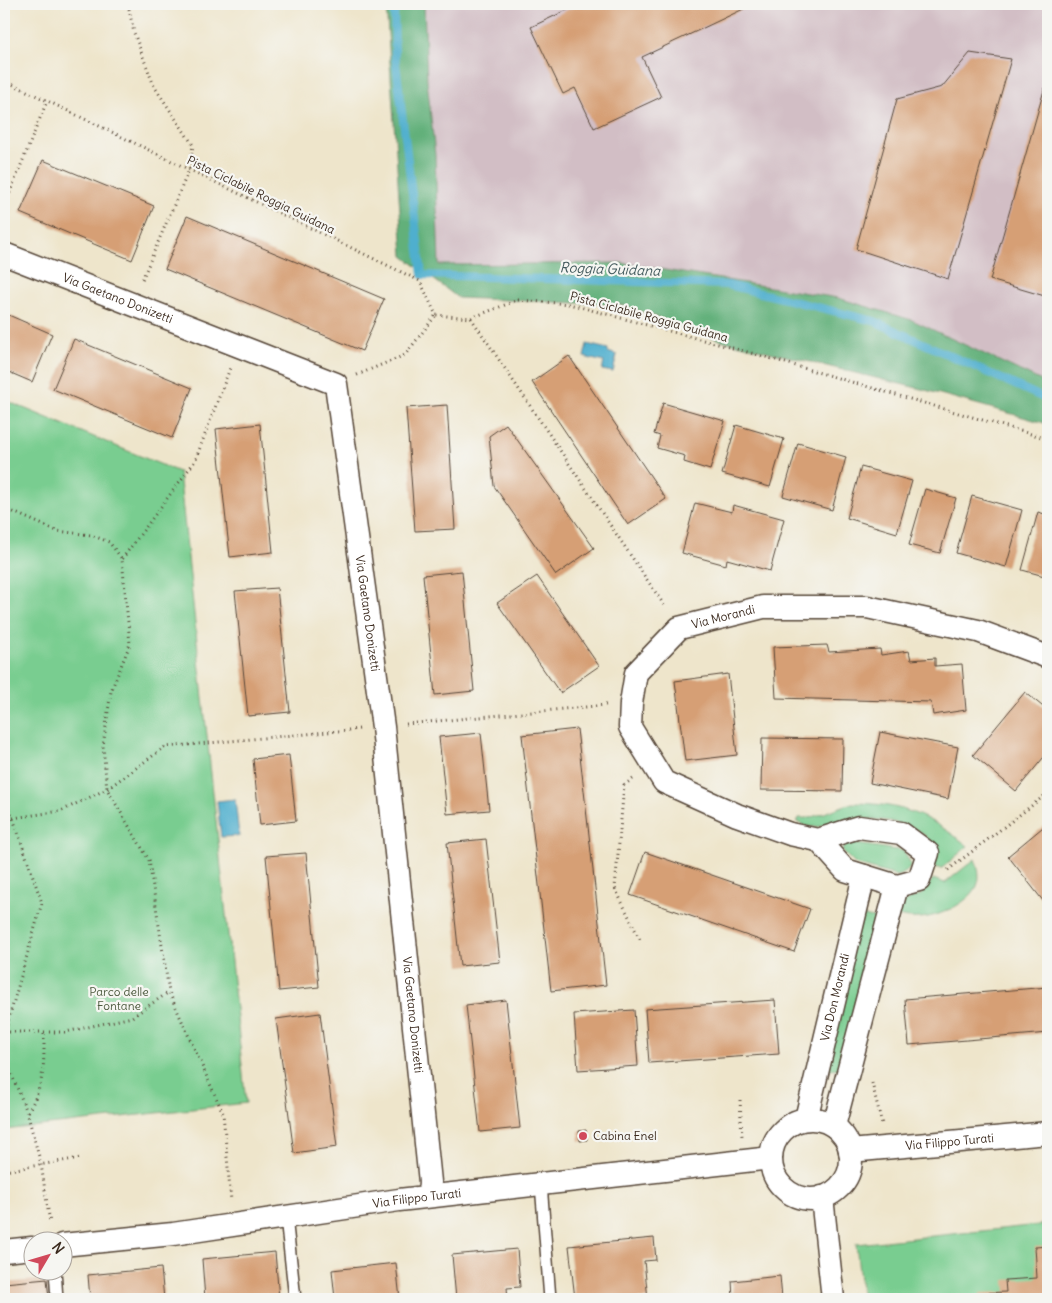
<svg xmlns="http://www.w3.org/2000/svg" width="1052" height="1303" font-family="Delius,sans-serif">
<rect width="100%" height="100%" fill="#f6f6f2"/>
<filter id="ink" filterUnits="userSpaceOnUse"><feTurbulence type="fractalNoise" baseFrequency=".02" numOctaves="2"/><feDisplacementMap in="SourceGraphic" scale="10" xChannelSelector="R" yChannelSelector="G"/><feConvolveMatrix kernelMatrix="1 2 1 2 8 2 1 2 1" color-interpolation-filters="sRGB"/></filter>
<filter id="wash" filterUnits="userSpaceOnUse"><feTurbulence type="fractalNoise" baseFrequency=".0096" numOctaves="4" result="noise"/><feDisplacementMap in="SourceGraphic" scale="20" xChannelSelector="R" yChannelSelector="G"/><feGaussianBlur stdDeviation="1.12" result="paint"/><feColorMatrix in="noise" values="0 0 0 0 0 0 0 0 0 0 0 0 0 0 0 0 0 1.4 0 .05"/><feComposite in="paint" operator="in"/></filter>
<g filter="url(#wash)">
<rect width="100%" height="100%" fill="#eee5cb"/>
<path fill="#d2bec5" d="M 424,4 L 1048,4 L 1048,384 L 912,320 L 838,298 L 621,263 L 439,265 L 435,155 L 427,80 Z"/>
<path fill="#79cd90" stroke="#5a7c57" d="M 4,400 L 179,472 L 246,1103 L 4,1130 Z
M 852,803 C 902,803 930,816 968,846 L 942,868 L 938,868 L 934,866 C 933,857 932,845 926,837 C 913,821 864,816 845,820 C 826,823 815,833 797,822 L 799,818 C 812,820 838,807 852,803 Z
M 850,843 L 904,851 L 911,865 L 906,872 L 897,876 L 855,864 L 842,851 L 844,846 Z
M 975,859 C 978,868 981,876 977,886 C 969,903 939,917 920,918 C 911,919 902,917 893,915 L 897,905 L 922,894 L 933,879 L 945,883 Z
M 859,915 L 878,919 L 841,1068 L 822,1070 Z
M 1048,1224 L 1048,1299 L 862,1299 L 856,1244 Z"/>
<path fill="#62b07a" stroke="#4e6d4c" d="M 386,4 L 424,4 L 427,80 L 435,155 L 439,265 L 621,263 L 838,298 L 912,320 L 1048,384 L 1048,424 L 929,391 L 720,340 L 624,305 L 458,298 L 403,256 Z"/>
<path fill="#4fafce" stroke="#456c76" d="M 587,344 L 608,349 L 608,352 L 617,355 L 613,372 L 602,370 L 604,362 L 584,357 Z
M 235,799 L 239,836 L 221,837 L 217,801 Z"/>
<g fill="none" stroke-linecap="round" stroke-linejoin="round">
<path stroke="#4fafce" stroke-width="8" d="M 394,4 L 395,55 L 422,275 L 728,285 L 874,321 L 1048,400"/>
</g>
<g id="blocks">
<path fill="#d69f74" d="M 580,4 L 754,4 L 642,57 L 661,97 L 594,128 L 575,88 L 563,94 L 531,27 Z
M 970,53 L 1011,59 L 948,279 L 856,249 L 897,99 L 942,87 Z
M 1046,83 L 1048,84 L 1048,297 L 990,280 Z
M 43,160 L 154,206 L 132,260 L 20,213 Z
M 187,216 L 384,299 L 362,351 L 165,269 Z
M 4,313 L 52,334 L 32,382 L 4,370 Z
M 74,339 L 192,388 L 172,438 L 53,389 Z
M 569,356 L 666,499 L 628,525 L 532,382 Z
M 663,403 L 725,421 L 710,470 L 684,462 L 685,456 L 657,448 L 660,436 L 654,434 Z
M 447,405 L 455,529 L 415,531 L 406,408 Z
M 260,424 L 273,552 L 230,557 L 216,429 Z
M 506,424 L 594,548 L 556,575 L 494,486 L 489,436 Z
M 736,425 L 784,439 L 770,487 L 722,474 Z
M 798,443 L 846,457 L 832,510 L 783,496 Z
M 861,467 L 912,481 L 897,533 L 847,518 Z
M 925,489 L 956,498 L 940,553 L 909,545 Z
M 972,496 L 1022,510 L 1006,567 L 956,553 Z
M 695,503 L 732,512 L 733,505 L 784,519 L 770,571 L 727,559 L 726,565 L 682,553 Z
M 1038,512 L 1048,515 L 1048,577 L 1022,570 Z
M 462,571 L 474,691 L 435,695 L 423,575 Z
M 537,576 L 599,666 L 560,693 L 497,603 Z
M 277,588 L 290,712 L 248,716 L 235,591 Z
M 827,645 L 829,652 L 880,649 L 881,655 L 909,651 L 911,660 L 935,658 L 935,666 L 962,664 L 966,710 L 933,715 L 931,702 L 776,698 L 773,647 Z
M 728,674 L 737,755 L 685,761 L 675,681 Z
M 1025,692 L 1048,711 L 1048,752 L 1016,791 L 973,755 Z
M 577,729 L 606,985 L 551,991 L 522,735 Z
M 880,732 L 958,747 L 948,799 L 870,783 Z
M 481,733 L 489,810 L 447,814 L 439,737 Z
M 762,738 L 843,739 L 842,791 L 761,790 Z
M 289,755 L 296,821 L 260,825 L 253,759 Z
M 1048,823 L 1048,899 L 1044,902 L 1008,856 Z
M 486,839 L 500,962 L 460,966 L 447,843 Z
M 645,852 L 810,909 L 794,952 L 630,895 Z
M 306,853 L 319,987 L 279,991 L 266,856 Z
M 1048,987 L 1048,1033 L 909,1045 L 905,999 Z
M 506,1000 L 520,1128 L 480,1132 L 466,1005 Z
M 775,1000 L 779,1054 L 649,1063 L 645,1009 Z
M 634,1010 L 638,1066 L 578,1070 L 574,1014 Z
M 320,1013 L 337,1147 L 294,1153 L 276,1019 Z
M 586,1130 L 587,1140 L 580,1141 L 579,1131 Z
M 654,1238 L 656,1260 L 644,1261 L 648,1299 L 575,1299 L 569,1246 Z
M 1048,1246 L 1048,1299 L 981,1299 L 980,1293 L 1006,1292 L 1005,1280 L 1037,1278 L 1035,1247 Z
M 517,1249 L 520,1287 L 507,1288 L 508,1299 L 456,1299 L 452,1255 Z
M 275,1252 L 279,1299 L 205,1299 L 202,1259 Z
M 396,1263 L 400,1299 L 335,1299 L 332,1270 Z
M 161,1268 L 164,1299 L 90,1299 L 88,1275 Z
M 780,1276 L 782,1299 L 733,1299 L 732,1281 Z
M 47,1279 L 49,1299 L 4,1299 L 4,1283 Z
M 962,1295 L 962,1299 L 930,1299 L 930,1298 Z"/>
</g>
</g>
<g filter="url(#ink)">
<use href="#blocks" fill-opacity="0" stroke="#564638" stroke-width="1"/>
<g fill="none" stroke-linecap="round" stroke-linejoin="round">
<g stroke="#564638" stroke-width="14">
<path id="service" d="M 541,1184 L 550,1299
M 286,1217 L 295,1299
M 55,1270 L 57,1299"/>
</g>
<g stroke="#564638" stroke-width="25">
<g id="minor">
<path id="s1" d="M 4,254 L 336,384 L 383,727 L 430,1182 L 429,1196"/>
<path d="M 859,827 L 901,833 L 928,853 L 919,880 L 897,886 L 845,870 L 818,840 Z"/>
<path id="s2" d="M 818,840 L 790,834 L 737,815 L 664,782 L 630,727 L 631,703 L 636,673 L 679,628 L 763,607 L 867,607 L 978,631 L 1048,657"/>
<path id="s3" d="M 806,1119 L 864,876"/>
<circle cx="811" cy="1159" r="40"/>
<path d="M 834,1126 L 897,886"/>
<path id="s4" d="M 850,1151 L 1048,1133"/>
<path d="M 822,1197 L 833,1299"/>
<path id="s5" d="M 62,1245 L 173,1234 L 399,1200 L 771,1158"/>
<path d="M 4,1251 L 32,1248"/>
</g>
</g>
<path stroke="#564638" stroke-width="3" stroke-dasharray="1 4" stroke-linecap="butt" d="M 128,4 L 134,33 L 154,86 L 193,145 L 189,170 L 141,282
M 4,80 L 420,281 L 436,315 L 471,318 L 518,300 L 569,304 L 755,354 L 1048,439
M 4,207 L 47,101
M 471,318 L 666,608
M 357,375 L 405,355 L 436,315
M 4,508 L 57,531 L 91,535 L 109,542 L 122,559 L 130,644 L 111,691 L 103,746 L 107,789 L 149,860 L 169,992 L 223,1113 L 231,1201
M 122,559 L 195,461 L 230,368
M 406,724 L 606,705
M 633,779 L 624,785 L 615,888 L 641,942
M 4,801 L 13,818 L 42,903 L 5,1032 L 4,1048
M 13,818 L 61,811 L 107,789 L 165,747 L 360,729
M 948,870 L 1048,793
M 4,1032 L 66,1032 L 132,1017 L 169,992
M 4,1056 L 27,1112 L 41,1164 L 50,1223
M 872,1083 L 882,1124
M 740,1100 L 742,1137
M 28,1112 C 45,1083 44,1065 44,1032
M 4,1171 L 80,1158"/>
<use href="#service" stroke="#fff" stroke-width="11"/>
<use href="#minor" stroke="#fff" stroke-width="22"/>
</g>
</g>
<circle fill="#d1495b" stroke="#f6f6f2" stroke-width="2" cx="583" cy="1136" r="5"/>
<g text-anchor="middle" stroke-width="4.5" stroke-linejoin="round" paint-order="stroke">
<g font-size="12" fill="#3b2a1e" stroke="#f6f6f2">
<text transform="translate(261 195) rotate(26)" y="4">Pista Ciclabile Roggia Guidana</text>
<text dy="4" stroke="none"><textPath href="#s1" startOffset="122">Via Gaetano Donizetti</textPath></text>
<text transform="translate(649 317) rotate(15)" y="4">Pista Ciclabile Roggia Guidana</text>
<text dy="4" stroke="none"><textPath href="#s1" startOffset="588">Via Gaetano Donizetti</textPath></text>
<text dy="4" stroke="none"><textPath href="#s2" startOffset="392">Via Morandi</textPath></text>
<text dy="4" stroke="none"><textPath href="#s3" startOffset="125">Via Don Morandi</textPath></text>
<text dy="4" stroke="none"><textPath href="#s1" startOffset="992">Via Gaetano Donizetti</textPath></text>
<text dy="4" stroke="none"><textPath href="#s4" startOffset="100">Via Filippo Turati</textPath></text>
<text dy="4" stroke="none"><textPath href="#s5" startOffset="358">Via Filippo Turati</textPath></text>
</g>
<g font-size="12" fill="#4e5b40" stroke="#f6f6f2">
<text x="119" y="996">Parco delle<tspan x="119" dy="14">Fontane</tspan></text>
</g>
<g font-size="12" fill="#3b2a1e" stroke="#f6f6f2" text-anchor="start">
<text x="593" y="1140">Cabina Enel</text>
</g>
<g font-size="14" font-style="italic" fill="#42595c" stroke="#f6f6f2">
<text transform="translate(610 269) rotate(2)" y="5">Roggia Guidana</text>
</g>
</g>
<rect width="1052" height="1303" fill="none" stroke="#f6f6f2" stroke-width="20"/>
<g transform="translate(48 1256) rotate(52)"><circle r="24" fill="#f6f6f2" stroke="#aba49d"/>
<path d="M0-4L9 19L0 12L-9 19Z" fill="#d1495b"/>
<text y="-8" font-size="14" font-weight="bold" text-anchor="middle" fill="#3b2a1e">N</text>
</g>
</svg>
